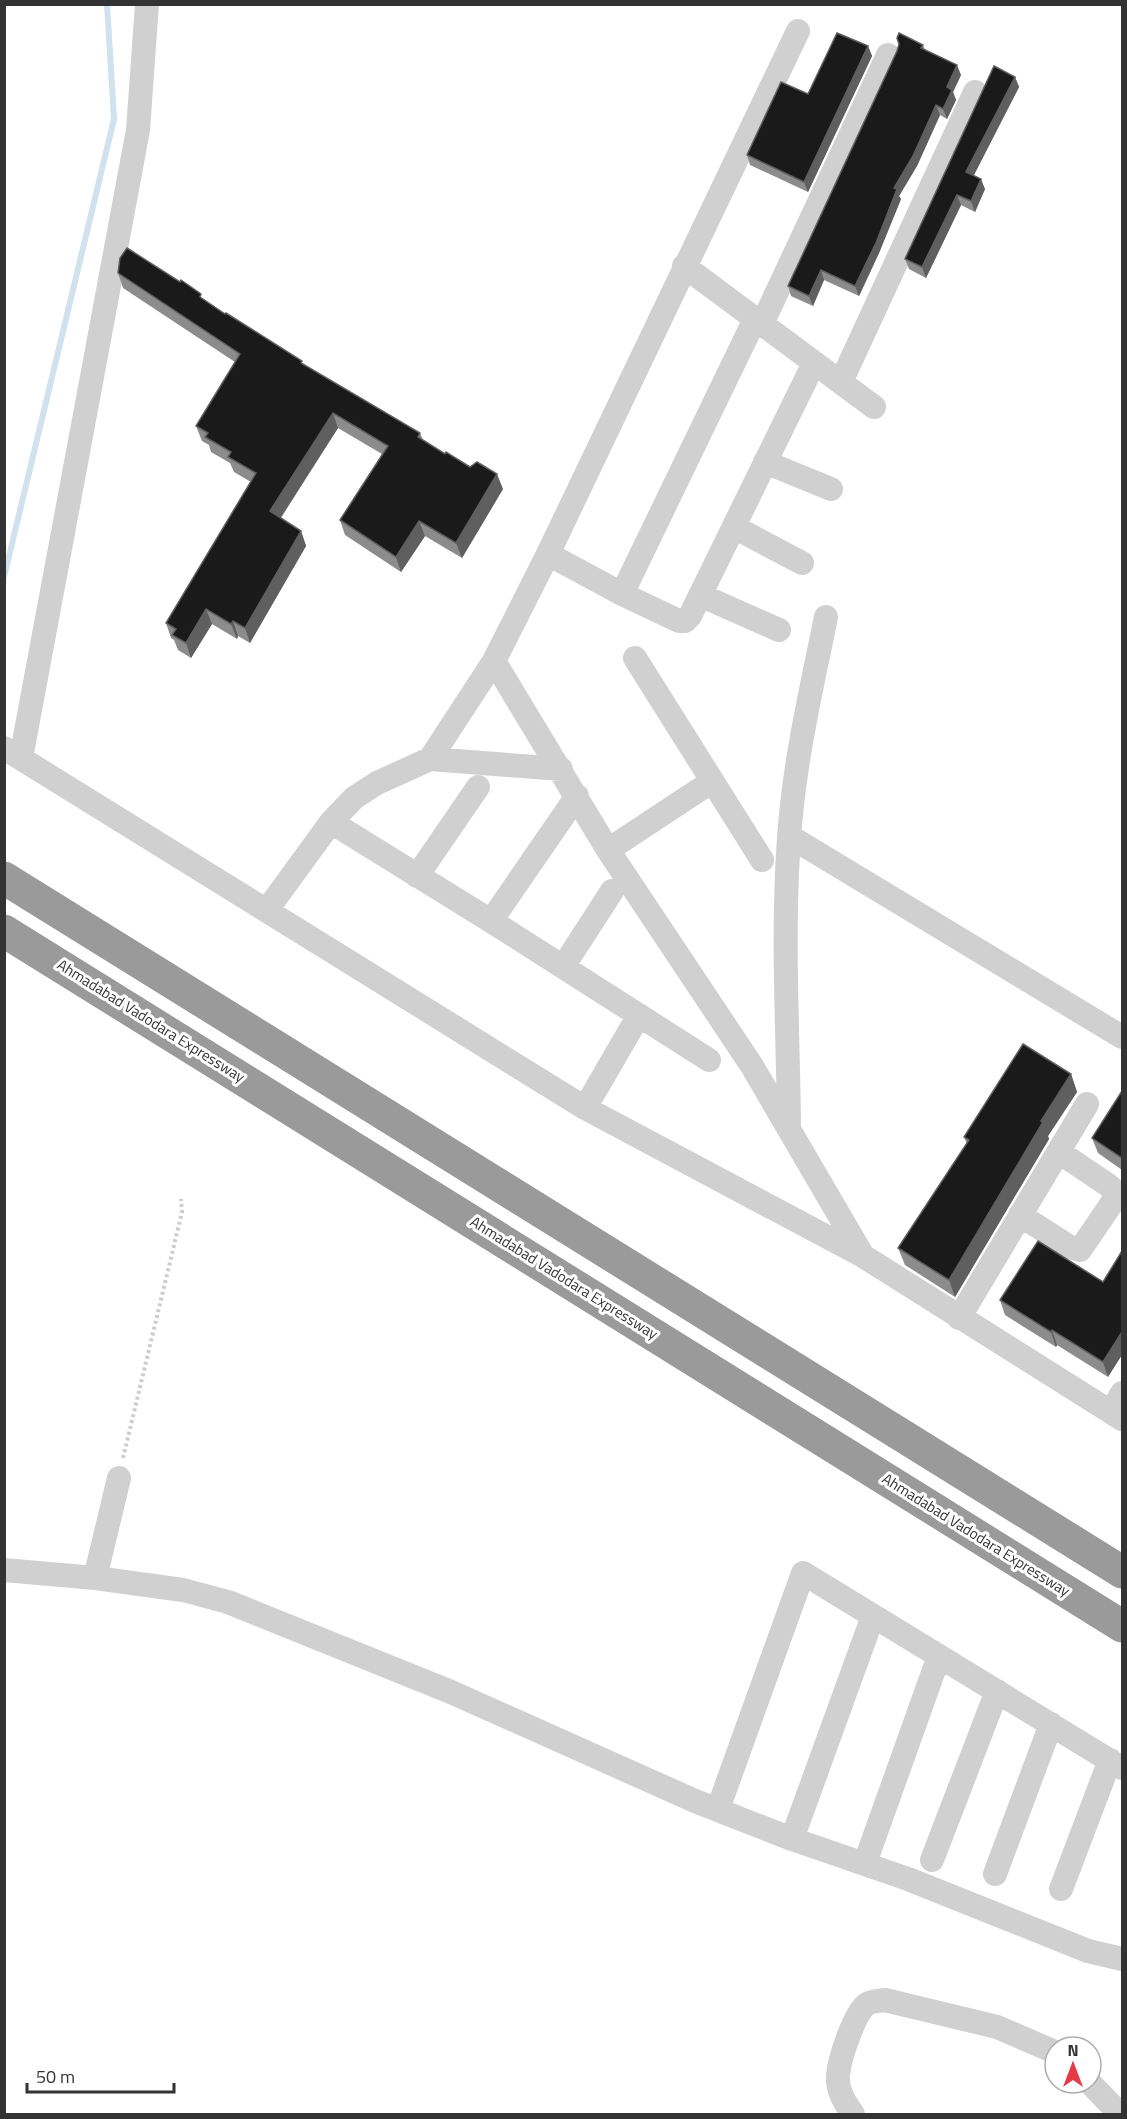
<svg xmlns="http://www.w3.org/2000/svg" width="1127" height="2119" font-family="'Titillium Web',sans-serif">
<rect width="100%" height="100%" fill="#fff"/>
<g fill="none" stroke-linecap="round" stroke-linejoin="round">
<path stroke="#cfe2ee" stroke-width="6" d="M 4,577 L 114,119 L 107,4"/>
<path stroke="#cdcdcd" stroke-width="4" stroke-dasharray="3 3" stroke-linecap="butt" d="M 123,1458 L 182,1212 L 181,1199"/>
<path stroke="#d0d0d0" stroke-width="24" d="M 684,266 L 874,407
M 762,324 L 888,55
M 841,382 L 975,92
M 765,462 L 831,489
M 734,527 L 802,563
M 548,554 L 622,594 L 755,319
M 622,594 L 679,621 L 685,621 L 690,616 L 814,363
M 700,595 L 779,630
M 635,658 L 762,860
M 494,661 L 608,850 L 752,1066 L 863,1256
M 4,748 L 585,1108 L 863,1256 L 1122,1419
M 21,758 L 138,130 L 147,4
M 430,759 L 561,769
M 331,822 L 491,921 L 709,1060
M 789,836 L 1122,1037
M 608,850 L 711,782
M 417,876 L 478,787
M 267,910 L 331,822 L 354,798 L 377,783 L 430,759 L 494,661 L 548,554 L 798,31
M 491,921 L 577,796
M 563,967 L 612,891
M 585,1108 L 639,1015
M 789,1125 C 788,1029 782,933 789,838 C 794,763 811,691 826,617
M 1020,1215 L 1070,1247 L 1080,1250 L 1114,1200 L 1115,1191 L 1108,1185 L 1059,1152
M 959,1318 L 1087,1104
M 1111,1412 L 1122,1393
M 4,1570 L 95,1578 L 183,1590 L 228,1602 L 451,1692 L 695,1801 L 792,1839 L 908,1879 L 1088,1951 L 1122,1959
M 95,1578 L 119,1478
M 718,1809 L 803,1573 L 1122,1768
M 792,1839 L 873,1616
M 932,1860 L 997,1691
M 865,1863 L 939,1656
M 995,1874 L 1051,1724
M 1061,1889 L 1110,1760
M 1090,2083 L 1120,2114
M 853,2114 C 845,2103 837,2091 838,2076 C 839,2060 854,2013 867,2004 C 872,2001 880,2001 885,2000 L 997,2027 L 1055,2052"/>
<path stroke="#9a9a9a" stroke-width="33" d="M 4,878 L 1122,1572
M 4,931 L 1122,1626"/>
</g>
<path fill="#8c8c8c" d="M 923,45 L 925,50 L 961,75 L 953,92 L 956,100 L 947,119 L 940,115 L 917,166 L 899,196 L 901,199 L 879,253 L 859,296 L 824,280 L 813,306 L 791,296 L 788,286 Z
M 868,46 L 872,56 L 808,192 L 750,165 L 747,155 Z
M 1015,77 L 1019,87 L 973,176 L 985,189 L 975,212 L 961,205 L 926,278 L 909,269 L 905,259 Z
M 118,273 L 203,299 L 303,364 L 420,433 L 423,440 L 503,489 L 462,558 L 425,536 L 401,572 L 345,535 L 340,520 L 382,454 L 338,428 L 281,518 L 301,531 L 306,546 L 250,643 L 238,636 L 237,639 L 212,624 L 191,658 L 178,650 L 174,640 L 171,638 L 166,623 L 251,482 L 234,472 L 230,463 L 211,452 L 209,445 L 202,441 L 196,426 L 235,362 L 123,288 Z
M 1071,1074 L 1077,1092 L 1048,1136 L 1049,1139 L 955,1297 L 905,1265 L 898,1248 L 967,1144 L 964,1137 Z
M 1122,1091 L 1122,1170 L 1098,1153 L 1092,1138 Z
M 1103,1282 L 1108,1377 L 1057,1345 L 1056,1347 L 1005,1315 L 1000,1300 Z"/>
<path fill="#5f5f5f" d="M 868,46 L 872,56 L 808,192 L 804,182 Z
M 957,65 L 961,75 L 953,92 L 956,100 L 947,119 L 943,109 L 947,87 Z
M 1015,77 L 1019,87 L 970,183 L 966,172 Z
M 936,105 L 940,115 L 917,166 L 899,196 L 901,199 L 879,253 L 859,296 L 855,286 L 894,188 Z
M 981,179 L 985,189 L 975,212 L 971,201 Z
M 957,195 L 961,205 L 926,278 L 922,267 Z
M 821,270 L 824,280 L 813,306 L 809,296 Z
M 333,413 L 338,428 L 275,526 L 270,511 Z
M 497,474 L 503,489 L 462,558 L 456,543 Z
M 419,521 L 425,536 L 401,572 L 396,557 Z
M 301,531 L 306,546 L 250,643 L 245,628 Z
M 206,609 L 212,624 L 191,658 L 186,643 Z
M 233,621 L 238,636 L 237,639 L 231,624 Z
M 1071,1074 L 1077,1092 L 1048,1136 L 1049,1139 L 955,1297 L 949,1280 L 1041,1121 Z
M 1052,1330 L 1057,1345 L 1056,1347 L 1051,1332 Z
M 1122,1332 L 1122,1355 L 1108,1377 L 1103,1362 Z"/>
<path fill="#1a1a1a" stroke="#5f5f5f" stroke-width="1.5" d="M 837,33 L 868,46 L 804,182 L 747,155 L 781,82 L 808,94 Z
M 899,33 L 923,45 L 921,48 L 957,65 L 947,87 L 952,90 L 943,109 L 936,105 L 913,156 L 894,188 L 897,189 L 876,243 L 855,286 L 821,270 L 809,296 L 788,286 L 897,51 L 899,44 L 897,38 Z
M 994,66 L 1015,77 L 966,172 L 981,179 L 971,201 L 957,195 L 922,267 L 905,259 Z
M 127,248 L 180,282 L 181,280 L 201,294 L 200,297 L 225,314 L 226,313 L 302,361 L 301,363 L 420,433 L 418,437 L 445,454 L 446,452 L 470,467 L 477,462 L 497,474 L 456,543 L 419,521 L 396,557 L 340,520 L 388,446 L 333,413 L 270,511 L 301,531 L 245,628 L 233,621 L 231,624 L 206,609 L 186,643 L 172,635 L 176,629 L 166,623 L 256,473 L 228,457 L 231,452 L 205,437 L 208,433 L 196,426 L 240,354 L 118,273 L 120,258 Z
M 1023,1044 L 1071,1074 L 1041,1121 L 1043,1122 L 949,1280 L 898,1248 L 969,1140 L 964,1137 Z
M 1122,1091 L 1122,1158 L 1092,1138 Z
M 1038,1241 L 1103,1282 L 1122,1251 L 1122,1332 L 1103,1362 L 1052,1330 L 1051,1332 L 1000,1300 Z"/>
<g text-anchor="middle" stroke-width="6" stroke-linejoin="round" paint-order="stroke">
<g font-size="15" fill="#333" stroke="#fff">
<text transform="translate(151 1021) rotate(32)" y="5">Ahmadabad Vadodara Expressway</text>
<text transform="translate(564 1278) rotate(32)" y="5">Ahmadabad Vadodara Expressway</text>
<text transform="translate(976 1535) rotate(32)" y="5">Ahmadabad Vadodara Expressway</text>
</g>
</g>
<rect width="1127" height="2119" fill="none" stroke="#333333" stroke-width="12"/>
<g transform="translate(1073 2065)"><circle r="28" fill="#ffffff" stroke="#adadad" stroke-width="1.5"/>
<path d="M0-4.5L10 22L0 15L-10 22Z" fill="#e63946"/>
<text y="-9" font-size="16" font-weight="bold" text-anchor="middle" fill="#333333">N</text>
</g>
<path d="M27 2083v9h147v-9" fill="none" stroke="#333333" stroke-width="3"/>
<text x="36" y="2083" font-size="18" fill="#333333" stroke="#ffffff" stroke-width="4.5" paint-order="stroke">50 m</text>
</svg>
